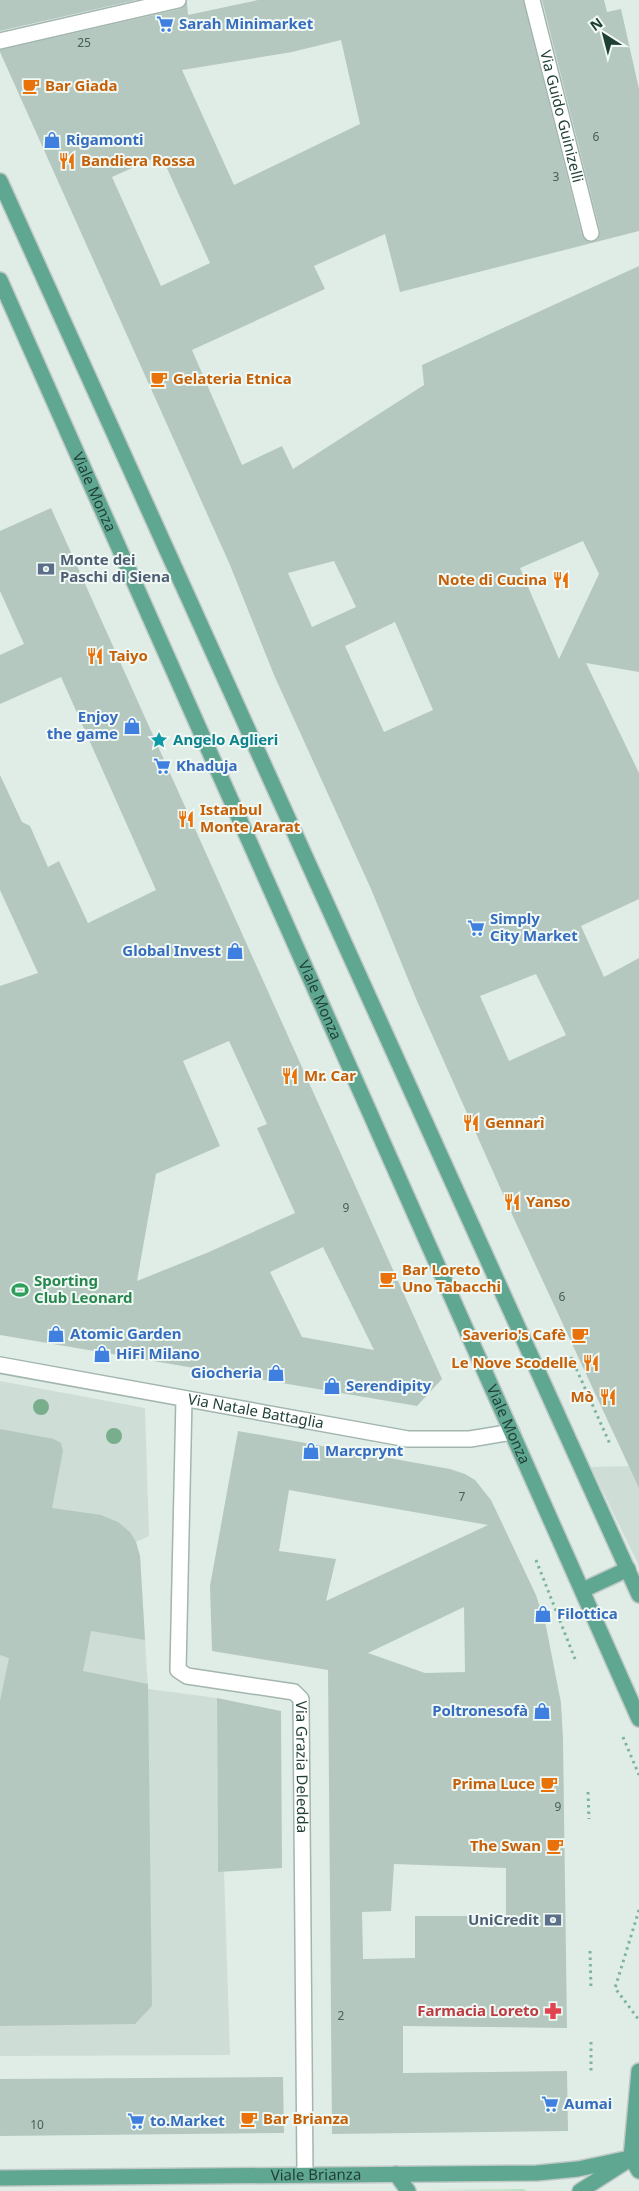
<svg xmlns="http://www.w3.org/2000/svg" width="639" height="2191" font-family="'Noto Sans',sans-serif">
<rect width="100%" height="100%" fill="#e0ede7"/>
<path fill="#ceddd6" d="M 0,1381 L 145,1408 L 149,1536 L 136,1542 L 140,1556 L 148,1689 L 217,1698 L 218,1871 L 224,1871 L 230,2055 L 0,2056 Z
M 639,1466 L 639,1566 L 591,1467 Z"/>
<path fill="#b7e0c1" d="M 523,2189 L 527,2191 L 421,2190 Z"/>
<path fill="#b5c8c0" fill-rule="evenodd" d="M 0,0 L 136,0 L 0,31 Z
M 258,0 L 523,0 L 582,235 L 589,242 L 598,239 L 600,231 L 542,0 L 604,0 L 607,12 L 621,9 L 639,89 L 639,231 L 400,292 L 385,234 L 314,266 L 325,289 L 192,350 L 242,465 L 282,446 L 293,469 L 424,385 L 422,365 L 639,266 L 639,672 L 586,663 L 639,773 L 639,899 L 581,926 L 604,977 L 639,958 L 639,1488 L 515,1221 L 417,1001 L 371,889 L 274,675 L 230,565 L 0,52 L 0,50 L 180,9 L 187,2 L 188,15 ZM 341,40 L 360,124 L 234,185 L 182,70 L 292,52 ZM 161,155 L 210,263 L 161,286 L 112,177 ZM 583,541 L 599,574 L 559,659 L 520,568 ZM 334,561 L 356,607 L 312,627 L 288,573 ZM 395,622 L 433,710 L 384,732 L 345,646 ZM 536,974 L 566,1035 L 509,1061 L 480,996 Z
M 51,508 L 442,1379 L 417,1406 L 0,1335 L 0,986 L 38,973 L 0,890 L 0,775 L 22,822 L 30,826 L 48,867 L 59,861 L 88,923 L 156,890 L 61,677 L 0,704 L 0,655 L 24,644 L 0,591 L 0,531 ZM 229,1041 L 267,1124 L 257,1128 L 295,1213 L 209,1252 L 137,1281 L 156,1174 L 220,1146 L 183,1061 ZM 323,1247 L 374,1350 L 302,1337 L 270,1272 Z
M 0,1429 L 54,1439 L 61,1443 L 63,1451 L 52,1508 L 101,1515 L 118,1522 L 130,1532 L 136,1542 L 140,1556 L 145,1640 L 91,1631 L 83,1671 L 148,1684 L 152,2006 L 135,2024 L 0,2026 L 0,1701 L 9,1658 L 0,1655 Z
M 238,1431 L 450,1469 L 465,1474 L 475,1480 L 491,1500 L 536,1595 L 546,1626 L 561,1703 L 563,1738 L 567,2028 L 403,2026 L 403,2073 L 567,2071 L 568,2131 L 332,2134 L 328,1670 L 212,1651 L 210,1586 ZM 289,1490 L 345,1500 L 488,1525 L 326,1601 L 336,1559 L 279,1551 ZM 464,1607 L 465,1672 L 425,1673 L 368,1653 ZM 394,1864 L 506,1868 L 506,1916 L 415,1916 L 415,1958 L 363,1959 L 362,1912 L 391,1911 Z
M 217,1698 L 281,1711 L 282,1868 L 218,1872 Z
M 283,2077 L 284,2133 L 0,2136 L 0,2079 Z"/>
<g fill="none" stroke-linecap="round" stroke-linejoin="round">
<g stroke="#a2b5ae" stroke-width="18">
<g id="street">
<path id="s1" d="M 532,0 L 591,233"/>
<path d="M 0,41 L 178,0"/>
<path id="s2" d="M 0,1365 L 408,1439 L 470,1439 L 512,1432"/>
<path id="s3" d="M 184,1399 L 178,1670 L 187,1676 L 294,1692 L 301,1699 L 305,2175"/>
</g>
</g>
<g stroke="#c0c9c6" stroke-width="18">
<g id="primary">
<path d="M 0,181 L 639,1595"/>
<path id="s4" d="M 0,280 L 639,1719"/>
<path d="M 583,1590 L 628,1569"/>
<path d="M 639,2071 L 631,2158 L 639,2171"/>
<path d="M 396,2174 L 408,2191"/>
<path id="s5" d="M 0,2178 L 537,2173 L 578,2169 L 639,2156"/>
<path d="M 580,2191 L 624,2163"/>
</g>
</g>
<path stroke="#7db4a1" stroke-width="3" stroke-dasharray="2.5 4" stroke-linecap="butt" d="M 571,1357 L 610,1444
M 536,1560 L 575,1659
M 623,1737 L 639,1775
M 588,1792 L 589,1819
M 639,1910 L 615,1988 L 639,2020
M 590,1951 L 591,1989
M 591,2042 L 591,2073"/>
<use href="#street" stroke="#fff" stroke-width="15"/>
<use href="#primary" stroke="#60a792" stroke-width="15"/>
</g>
<g fill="#79ae8d">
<circle cx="41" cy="1407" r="8"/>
<circle cx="114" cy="1436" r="8"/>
</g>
<defs>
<g id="supermarket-bare" transform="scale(1.35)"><path d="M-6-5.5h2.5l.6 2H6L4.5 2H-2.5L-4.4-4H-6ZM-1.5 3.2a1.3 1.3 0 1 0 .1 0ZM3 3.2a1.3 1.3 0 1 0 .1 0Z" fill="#3f7fe0" stroke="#f1f9f5" stroke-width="2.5" paint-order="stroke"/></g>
<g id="cafe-bare" transform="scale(1.35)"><path d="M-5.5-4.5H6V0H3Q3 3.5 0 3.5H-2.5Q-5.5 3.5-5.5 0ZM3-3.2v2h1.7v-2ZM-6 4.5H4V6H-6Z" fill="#e8710a" stroke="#f1f9f5" stroke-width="2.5" paint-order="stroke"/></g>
<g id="shop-bare" transform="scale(1.35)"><path d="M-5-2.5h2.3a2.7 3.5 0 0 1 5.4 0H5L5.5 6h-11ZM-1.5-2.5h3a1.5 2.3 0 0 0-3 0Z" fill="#3f7fe0" stroke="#f1f9f5" stroke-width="2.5" paint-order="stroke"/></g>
<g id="restaurant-bare" transform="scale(1.35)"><path d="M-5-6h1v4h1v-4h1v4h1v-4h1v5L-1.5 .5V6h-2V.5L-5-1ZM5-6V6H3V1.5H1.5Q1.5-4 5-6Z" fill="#e8710a" stroke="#f1f9f5" stroke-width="2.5" paint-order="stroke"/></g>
<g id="bank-bare" transform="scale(1.35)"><path d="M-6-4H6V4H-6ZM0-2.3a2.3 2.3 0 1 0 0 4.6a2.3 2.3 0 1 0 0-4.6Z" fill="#5c6f8a" stroke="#f1f9f5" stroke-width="2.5" paint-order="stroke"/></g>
<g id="sight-bare" transform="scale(1.35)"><path d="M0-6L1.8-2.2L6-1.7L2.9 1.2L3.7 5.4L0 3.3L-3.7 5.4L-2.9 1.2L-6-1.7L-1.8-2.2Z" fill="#0f9aa8" stroke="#f1f9f5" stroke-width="2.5" paint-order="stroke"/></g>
<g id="stadium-bare" transform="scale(1.35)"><path d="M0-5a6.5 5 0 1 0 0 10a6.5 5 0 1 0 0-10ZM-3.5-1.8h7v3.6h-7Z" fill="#2e9e5b" stroke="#f1f9f5" stroke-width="2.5" paint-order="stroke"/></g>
<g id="pharmacy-bare" transform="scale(1.35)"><path d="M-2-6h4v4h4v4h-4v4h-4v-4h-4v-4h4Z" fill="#e0444e" stroke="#f1f9f5" stroke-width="2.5" paint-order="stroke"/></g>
</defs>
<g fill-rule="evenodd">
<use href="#supermarket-bare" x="165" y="24"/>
<use href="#cafe-bare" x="31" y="86"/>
<use href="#shop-bare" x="52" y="140"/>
<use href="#restaurant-bare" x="67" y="161"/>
<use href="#cafe-bare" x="159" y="379"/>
<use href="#bank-bare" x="46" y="569"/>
<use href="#restaurant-bare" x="561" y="580"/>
<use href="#restaurant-bare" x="95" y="656"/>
<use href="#shop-bare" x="132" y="726"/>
<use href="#sight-bare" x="159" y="740"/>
<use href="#supermarket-bare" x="162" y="766"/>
<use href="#restaurant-bare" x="186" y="819"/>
<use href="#supermarket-bare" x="476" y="928"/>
<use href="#shop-bare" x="235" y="951"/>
<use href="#restaurant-bare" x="290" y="1076"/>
<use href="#restaurant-bare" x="471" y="1123"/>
<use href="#restaurant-bare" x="512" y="1202"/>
<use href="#cafe-bare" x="388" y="1279"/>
<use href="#stadium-bare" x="20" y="1290"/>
<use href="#shop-bare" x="56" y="1334"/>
<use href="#cafe-bare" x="580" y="1335"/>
<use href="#shop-bare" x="102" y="1354"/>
<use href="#restaurant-bare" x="591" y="1363"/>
<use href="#shop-bare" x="276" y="1373"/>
<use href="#shop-bare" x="332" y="1386"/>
<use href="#restaurant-bare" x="608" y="1397"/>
<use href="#shop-bare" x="311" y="1451"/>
<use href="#shop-bare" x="543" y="1614"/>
<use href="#shop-bare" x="542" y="1711"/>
<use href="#cafe-bare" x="549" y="1784"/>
<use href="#cafe-bare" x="555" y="1846"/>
<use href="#bank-bare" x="553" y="1920"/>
<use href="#pharmacy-bare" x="553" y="2011"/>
<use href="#supermarket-bare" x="550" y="2104"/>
<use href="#cafe-bare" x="249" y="2119"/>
<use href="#supermarket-bare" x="136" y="2121"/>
</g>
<g text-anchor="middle" stroke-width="4" stroke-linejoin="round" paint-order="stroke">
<g font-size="12" fill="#446158">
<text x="84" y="47">25</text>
<text x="596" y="141">6</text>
<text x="556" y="181">3</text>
<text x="346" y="1212">9</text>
<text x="562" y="1301">6</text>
<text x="462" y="1501">7</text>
<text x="558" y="1811">9</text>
<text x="341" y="2020">2</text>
<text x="37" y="2129">10</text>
</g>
<g font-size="15" font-weight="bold" fill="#366cbe" stroke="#f1f9f5" text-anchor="start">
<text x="179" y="29">Sarah Minimarket</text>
<text x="66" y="145">Rigamonti</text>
<text x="118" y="722" text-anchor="end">Enjoy<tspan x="118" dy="17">the game</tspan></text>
<text x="176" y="771">Khaduja</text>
<text x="490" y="924">Simply<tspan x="490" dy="17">City Market</tspan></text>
<text x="221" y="956" text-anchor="end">Global Invest</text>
<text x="70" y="1339">Atomic Garden</text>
<text x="116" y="1359">HiFi Milano</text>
<text x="262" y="1378" text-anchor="end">Giocheria</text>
<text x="346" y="1391">Serendipity</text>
<text x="325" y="1456">Marcprynt</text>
<text x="557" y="1619">Filottica</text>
<text x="528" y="1716" text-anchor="end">Poltronesofà</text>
<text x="564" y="2109">Aumai</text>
<text x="150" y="2126">to.Market</text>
</g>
<g font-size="15" font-weight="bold" fill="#c56008" stroke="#f1f9f5" text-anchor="start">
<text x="45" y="91">Bar Giada</text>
<text x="81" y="166">Bandiera Rossa</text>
<text x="173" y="384">Gelateria Etnica</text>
<text x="547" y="585" text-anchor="end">Note di Cucina</text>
<text x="109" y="661">Taiyo</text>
<text x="200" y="815">Istanbul<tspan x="200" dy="17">Monte Ararat</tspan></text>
<text x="304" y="1081">Mr. Car</text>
<text x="485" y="1128">Gennarì</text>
<text x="526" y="1207">Yanso</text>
<text x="402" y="1275">Bar Loreto<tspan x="402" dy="17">Uno Tabacchi</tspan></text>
<text x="566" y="1340" text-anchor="end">Saverio's Cafè</text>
<text x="577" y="1368" text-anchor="end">Le Nove Scodelle</text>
<text x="594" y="1402" text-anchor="end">Mò</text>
<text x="535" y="1789" text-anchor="end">Prima Luce</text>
<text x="541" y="1851" text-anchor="end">The Swan</text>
<text x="263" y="2124">Bar Brianza</text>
</g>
<g font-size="15" fill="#1f3f35" stroke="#f1f9f5">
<text dy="5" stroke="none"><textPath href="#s1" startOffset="120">Via Guido Guinizelli</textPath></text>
<text dy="5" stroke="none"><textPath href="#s4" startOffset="232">Viale Monza</textPath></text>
<text dy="5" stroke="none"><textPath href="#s4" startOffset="788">Viale Monza</textPath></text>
<text dy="5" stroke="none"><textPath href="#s2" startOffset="260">Via Natale Battaglia</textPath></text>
<text dy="5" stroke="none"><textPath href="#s4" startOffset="1252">Viale Monza</textPath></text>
<text dy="5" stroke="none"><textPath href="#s3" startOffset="468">Via Grazia Deledda</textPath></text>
<text dy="5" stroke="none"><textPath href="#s5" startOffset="316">Viale Brianza</textPath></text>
</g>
<g font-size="15" font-weight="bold" fill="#4e5e75" stroke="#f1f9f5" text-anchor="start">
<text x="60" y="565">Monte dei<tspan x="60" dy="17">Paschi di Siena</tspan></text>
<text x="539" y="1925" text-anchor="end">UniCredit</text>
</g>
<g font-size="15" font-weight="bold" fill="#0d838f" stroke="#f1f9f5" text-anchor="start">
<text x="173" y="745">Angelo Aglieri</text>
</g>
<g font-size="15" font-weight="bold" fill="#27864d" stroke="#f1f9f5" text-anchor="start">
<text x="34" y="1286">Sporting<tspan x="34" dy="17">Club Leonard</tspan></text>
</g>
<g font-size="15" font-weight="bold" fill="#be3a42" stroke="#f1f9f5" text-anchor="end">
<text x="539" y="2016">Farmacia Loreto</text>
</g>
</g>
<g transform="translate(604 35) rotate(324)" stroke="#f1f9f5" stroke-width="4" paint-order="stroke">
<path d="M0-4L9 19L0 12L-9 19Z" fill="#1f3f35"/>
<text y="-8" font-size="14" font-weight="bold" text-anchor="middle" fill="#1f3f35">N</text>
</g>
</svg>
